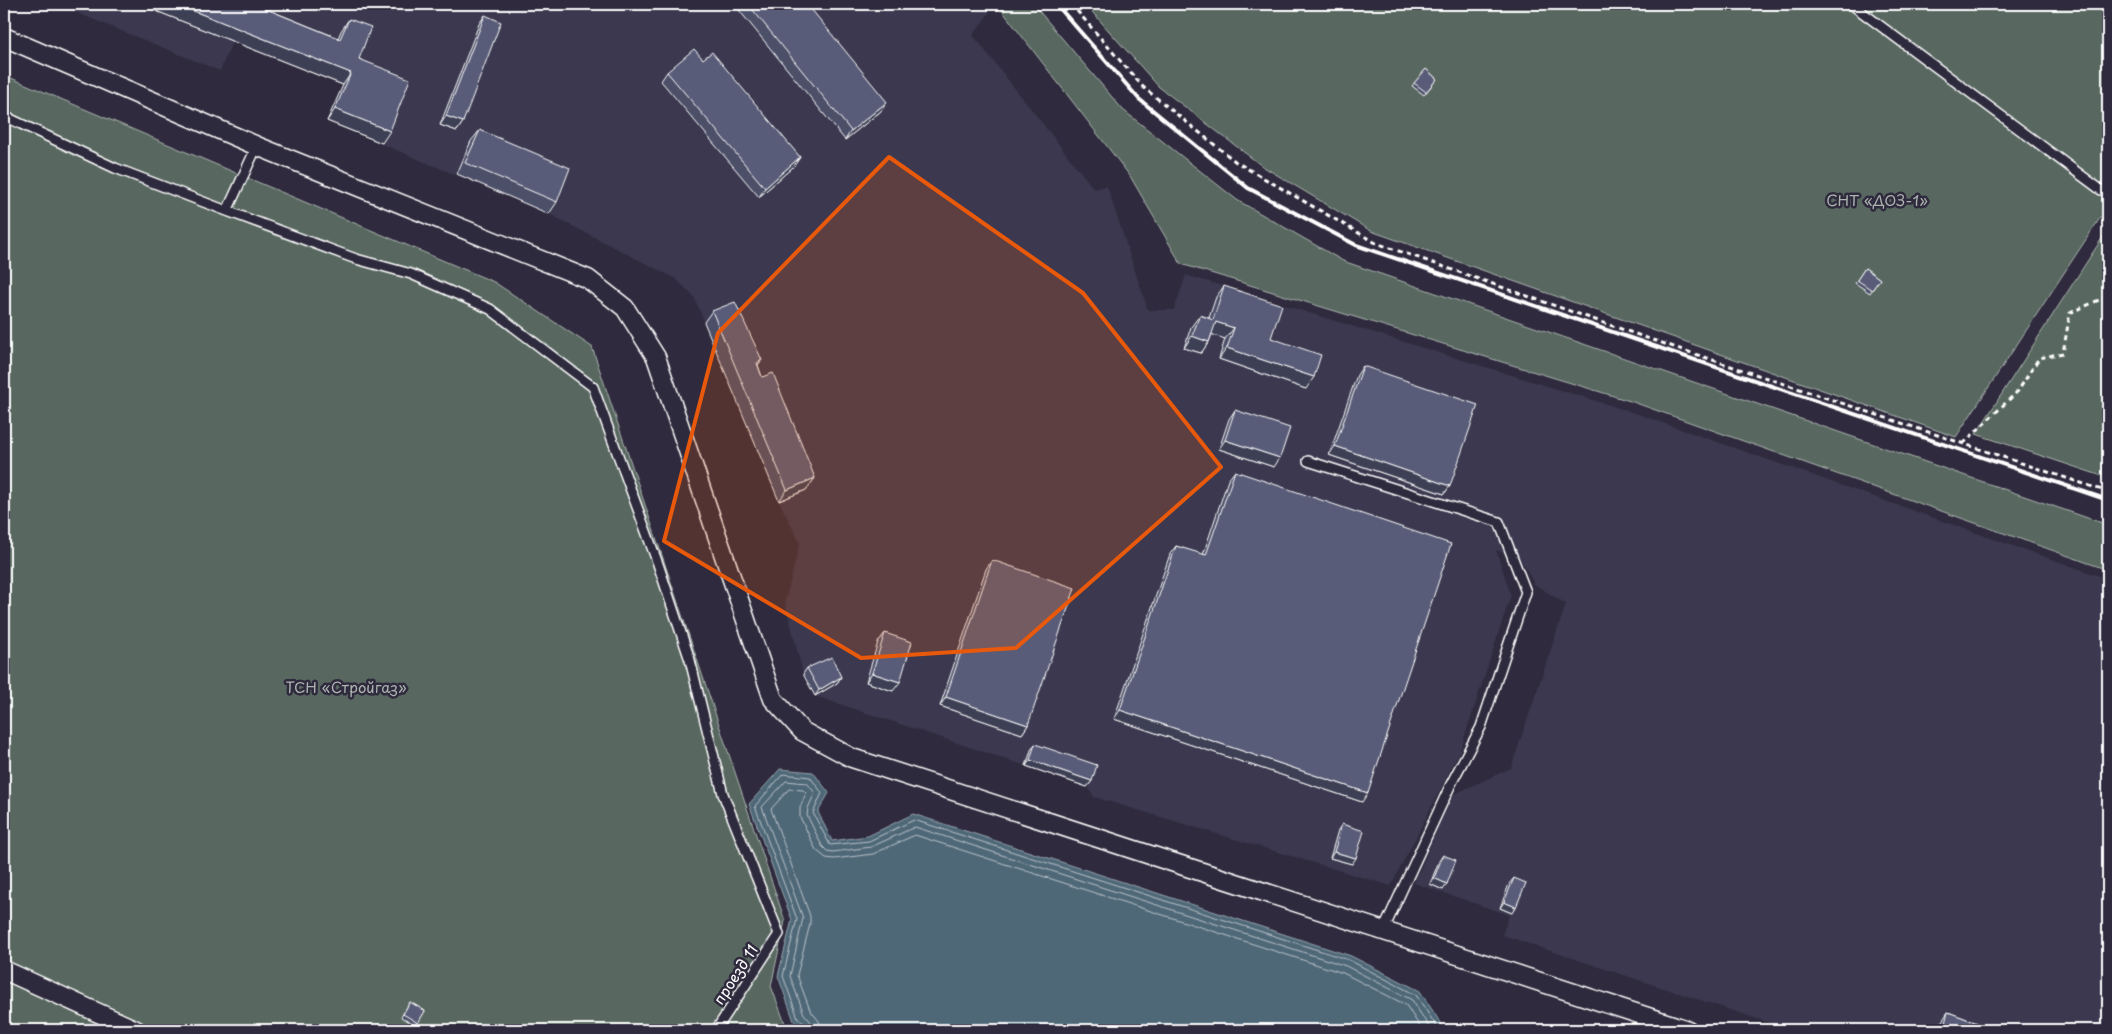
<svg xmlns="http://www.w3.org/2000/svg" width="2112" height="1034" font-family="'Playpen Sans',sans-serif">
<rect width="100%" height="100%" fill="#2f2a3d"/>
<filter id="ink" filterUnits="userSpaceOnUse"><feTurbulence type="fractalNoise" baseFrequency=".02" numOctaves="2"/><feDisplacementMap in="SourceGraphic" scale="10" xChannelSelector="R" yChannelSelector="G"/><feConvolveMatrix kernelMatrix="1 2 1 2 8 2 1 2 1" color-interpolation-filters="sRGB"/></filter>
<g filter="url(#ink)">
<path fill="#3b394f" d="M 55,4 L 983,4 L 990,12 L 973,35 L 1094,189 L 1107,186 L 1148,310 L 1174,310 L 1186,275 L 1632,412 L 2108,579 L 2108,1030 L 1791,1030 L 1502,935 L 1509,915 L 1414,883 L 1452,795 L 1511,768 L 1566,604 L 1534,584 L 1520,558 L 1496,550 L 1511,595 L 1460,751 L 1391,886 L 1094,797 L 1087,786 L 815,696 L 803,674 L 785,602 L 800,543 L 779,501 L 694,297 L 676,279 L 549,214 L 327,121 L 342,85 L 232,42 L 220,71 Z"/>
<path fill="#586860" stroke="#acb4b0" d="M 997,4 L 1033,4 L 1123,110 L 1237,200 L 1343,261 L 2108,525 L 2108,570 L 1630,401 L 1181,264 L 1130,176 Z
M 1085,4 L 2108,4 L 2108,206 L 1956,437 L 1371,231 L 1262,166 L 1159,87 Z
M 4,75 L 494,282 L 592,347 L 785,921 L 771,986 L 786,1026 L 793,1030 L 4,1030 Z
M 2108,229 L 2108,478 L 1976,434 Z"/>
<path fill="#4f6878" stroke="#95a4ae" d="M 780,769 L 813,772 L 829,793 L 818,812 L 832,841 L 868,836 L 913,814 L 1351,956 L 1420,991 L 1445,1030 L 804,1030 L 794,1021 L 778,976 L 792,920 L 749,804 Z"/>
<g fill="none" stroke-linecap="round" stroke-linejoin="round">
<path stroke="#b9c3c9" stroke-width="1" d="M 807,1030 L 806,1025 L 798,1018 L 783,976 L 797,919 L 755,806 L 783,774 L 810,777 L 822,793 L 813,813 L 830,845 L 869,841 L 914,820 L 1349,960 L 1416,995 L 1439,1030
M 813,1030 L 811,1022 L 804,1014 L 790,976 L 803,918 L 762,807 L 786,781 L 807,783 L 815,793 L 808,808 L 807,815 L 822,846 L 827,851 L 833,852 L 871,847 L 915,827 L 1346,966 L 1412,1000 L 1431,1030
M 821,1030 L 819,1021 L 810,1010 L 797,975 L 810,924 L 810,916 L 771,809 L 789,789 L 803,790 L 806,793 L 800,808 L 800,817 L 816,850 L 826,858 L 834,859 L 873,854 L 915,835 L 1343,973 L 1406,1005 L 1422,1030"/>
<g stroke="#fff" stroke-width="12">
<path id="lane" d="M 1851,4 L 2101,190
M 4,116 L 115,168 L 227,211
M 257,146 L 227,211 L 356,259 L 411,274 L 490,309 L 593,387 L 658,564 L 690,660 L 723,794 L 779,934 L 716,1030
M 1308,461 L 1499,522 L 1526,592 L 1481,727 L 1451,784 L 1383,931"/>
</g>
<g stroke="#fff" stroke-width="21">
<path id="street" d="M 4,37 L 257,146 L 588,279 L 625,308 L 656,357 L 773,699 L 802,731 L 852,758 L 1688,1030
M 4,970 L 136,1030"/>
</g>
<path stroke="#fff" stroke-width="3" stroke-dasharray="5 4" stroke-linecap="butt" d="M 1071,4 L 1143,87 L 1236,162 L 1376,243 L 1644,337 L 2108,492
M 1963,444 L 2018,391 L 2039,358 L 2063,353 L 2070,313 L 2108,296"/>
<use href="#lane" stroke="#2f2a3d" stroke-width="9"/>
<use href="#street" stroke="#2f2a3d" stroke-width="18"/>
<path stroke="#fff" stroke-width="4" d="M 1056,4 L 1139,99 L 1248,188 L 1356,245 L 2108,500"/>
</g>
<path fill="#4c4f67" stroke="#fff" d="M 141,4 L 254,4 L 338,38 L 341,31 L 349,19 L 382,143 L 327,121 L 343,85 L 141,5 Z
M 734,4 L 807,4 L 881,111 L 845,140 Z
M 485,15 L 463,122 L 457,131 L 440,125 L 479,24 Z
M 703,59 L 800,157 L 794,166 L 759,197 L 661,81 L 667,72 Z
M 1426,69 L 1437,79 L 1424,95 L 1412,86 Z
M 480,130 L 557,202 L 549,214 L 457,174 L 471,141 Z
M 1865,268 L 1880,279 L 1870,293 L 1855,283 Z
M 1224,286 L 1271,338 L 1306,389 L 1219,359 L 1225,339 L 1212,334 L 1209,342 L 1201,353 L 1184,348 L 1191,327 L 1200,315 L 1209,318 L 1216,297 Z
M 712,311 L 762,360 L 758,365 L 762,377 L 815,478 L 806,490 L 779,501 L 704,322 Z
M 1363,366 L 1450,486 L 1444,494 L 1329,455 L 1357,375 Z
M 1235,410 L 1274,467 L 1219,449 L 1229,419 Z
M 1235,471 L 1362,802 L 1114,719 L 1170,554 L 1176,546 L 1203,555 L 1228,480 Z
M 992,560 L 1028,725 L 1022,734 L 940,706 L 986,569 Z
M 885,633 L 893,691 L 866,682 L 878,642 Z
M 807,668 L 841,677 L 837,683 L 815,696 L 803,674 Z
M 1035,744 L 1092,781 L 1087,787 L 1026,766 L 1031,750 Z
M 1342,824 L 1352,864 L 1330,858 L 1338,830 Z
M 1443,855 L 1443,890 L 1430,884 L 1439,861 Z
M 1514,878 L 1512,913 L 1500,908 L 1509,884 Z
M 410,1002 L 425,1011 L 415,1026 L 401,1017 Z
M 1948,1012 L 1996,1030 L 1939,1030 L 1942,1021 Z"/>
<path fill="#3e4054" stroke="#fff" d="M 109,4 L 122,4 L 119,8 Z
M 142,4 L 176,4 L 351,73 L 343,85 L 141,5 Z
M 887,102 L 881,111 L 845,140 L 851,131 Z
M 335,109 L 390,131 L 382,143 L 327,121 Z
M 446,116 L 463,122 L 457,131 L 440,125 Z
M 800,157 L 794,166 L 759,197 L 765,188 Z
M 1216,322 L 1234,328 L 1225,339 L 1208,333 Z
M 1192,336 L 1209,342 L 1201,353 L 1184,348 Z
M 1227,348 L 1314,377 L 1306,389 L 1219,359 Z
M 1225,440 L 1280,458 L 1274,467 L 1219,449 Z
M 1335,446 L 1450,486 L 1444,494 L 1329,455 Z
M 815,478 L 806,490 L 779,501 L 787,490 Z
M 872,673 L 900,682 L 893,691 L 866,682 Z
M 841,677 L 837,683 L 815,696 L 819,690 Z
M 946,697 L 1028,725 L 1022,734 L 940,706 Z
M 1120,710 L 1368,793 L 1362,802 L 1114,719 Z
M 1030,760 L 1092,781 L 1087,787 L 1026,766 Z
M 1334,852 L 1356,858 L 1352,864 L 1330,858 Z
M 1434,878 L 1447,884 L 1443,890 L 1430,884 Z
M 1504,902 L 1516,907 L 1512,913 L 1500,908 Z"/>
<path fill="#585c78" stroke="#fff" d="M 176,4 L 254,4 L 340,39 L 349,19 L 371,27 L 359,59 L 410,79 L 390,131 L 335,109 L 351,73 Z
M 748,4 L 807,4 L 887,102 L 851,131 Z
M 485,15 L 501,22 L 463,122 L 446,116 Z
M 694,49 L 703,59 L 712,52 L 800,157 L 765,188 L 667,72 Z
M 1426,69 L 1437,79 L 1426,92 L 1414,83 Z
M 480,130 L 570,168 L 557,202 L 465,163 Z
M 1865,268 L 1880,279 L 1872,290 L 1857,280 Z
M 1224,286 L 1282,305 L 1271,338 L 1321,355 L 1314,377 L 1227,348 L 1234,328 L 1216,322 L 1209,342 L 1192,336 L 1200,315 L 1213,320 Z
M 735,302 L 762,360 L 757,363 L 762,377 L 773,373 L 815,478 L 787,490 L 712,311 Z
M 1363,366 L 1478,405 L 1450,486 L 1335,446 Z
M 1235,410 L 1290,428 L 1280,458 L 1225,440 Z
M 1235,471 L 1451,544 L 1368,793 L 1120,710 L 1176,546 L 1206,555 Z
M 992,560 L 1075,588 L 1028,725 L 946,697 Z
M 885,633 L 912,642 L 900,682 L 872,673 Z
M 832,657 L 841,677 L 819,690 L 807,668 Z
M 1035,744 L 1097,765 L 1092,781 L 1030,760 Z
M 1342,824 L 1364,831 L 1356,858 L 1334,852 Z
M 1443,855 L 1456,860 L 1447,884 L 1434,878 Z
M 1514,878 L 1526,883 L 1516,907 L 1504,902 Z
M 410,1002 L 425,1011 L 418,1023 L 403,1014 Z
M 1948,1012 L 1996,1030 L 1943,1030 Z"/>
</g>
<path fill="#e8590c" fill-opacity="0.2" stroke="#e8590c" stroke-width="4" stroke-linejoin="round" d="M 889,157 L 1083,293 L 1221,467 L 1016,648 L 861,658 L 664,541 L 718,333 Z"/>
<g text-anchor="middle" stroke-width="5" stroke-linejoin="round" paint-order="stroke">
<g font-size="15" fill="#acb4b0" stroke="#2f2a3d">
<text x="1877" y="206">СНТ «ДОЗ-1»</text>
<text x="346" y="693">ТСН «Стройгаз»</text>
</g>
<g font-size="15" fill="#fff" stroke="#2f2a3d">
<text transform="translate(736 975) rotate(-57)" y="5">проезд 11</text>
</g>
</g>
<rect width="2112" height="1034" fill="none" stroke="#2f2a3d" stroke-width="20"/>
<rect x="10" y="10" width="2092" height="1014" fill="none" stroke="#fff" stroke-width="2" filter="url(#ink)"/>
</svg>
